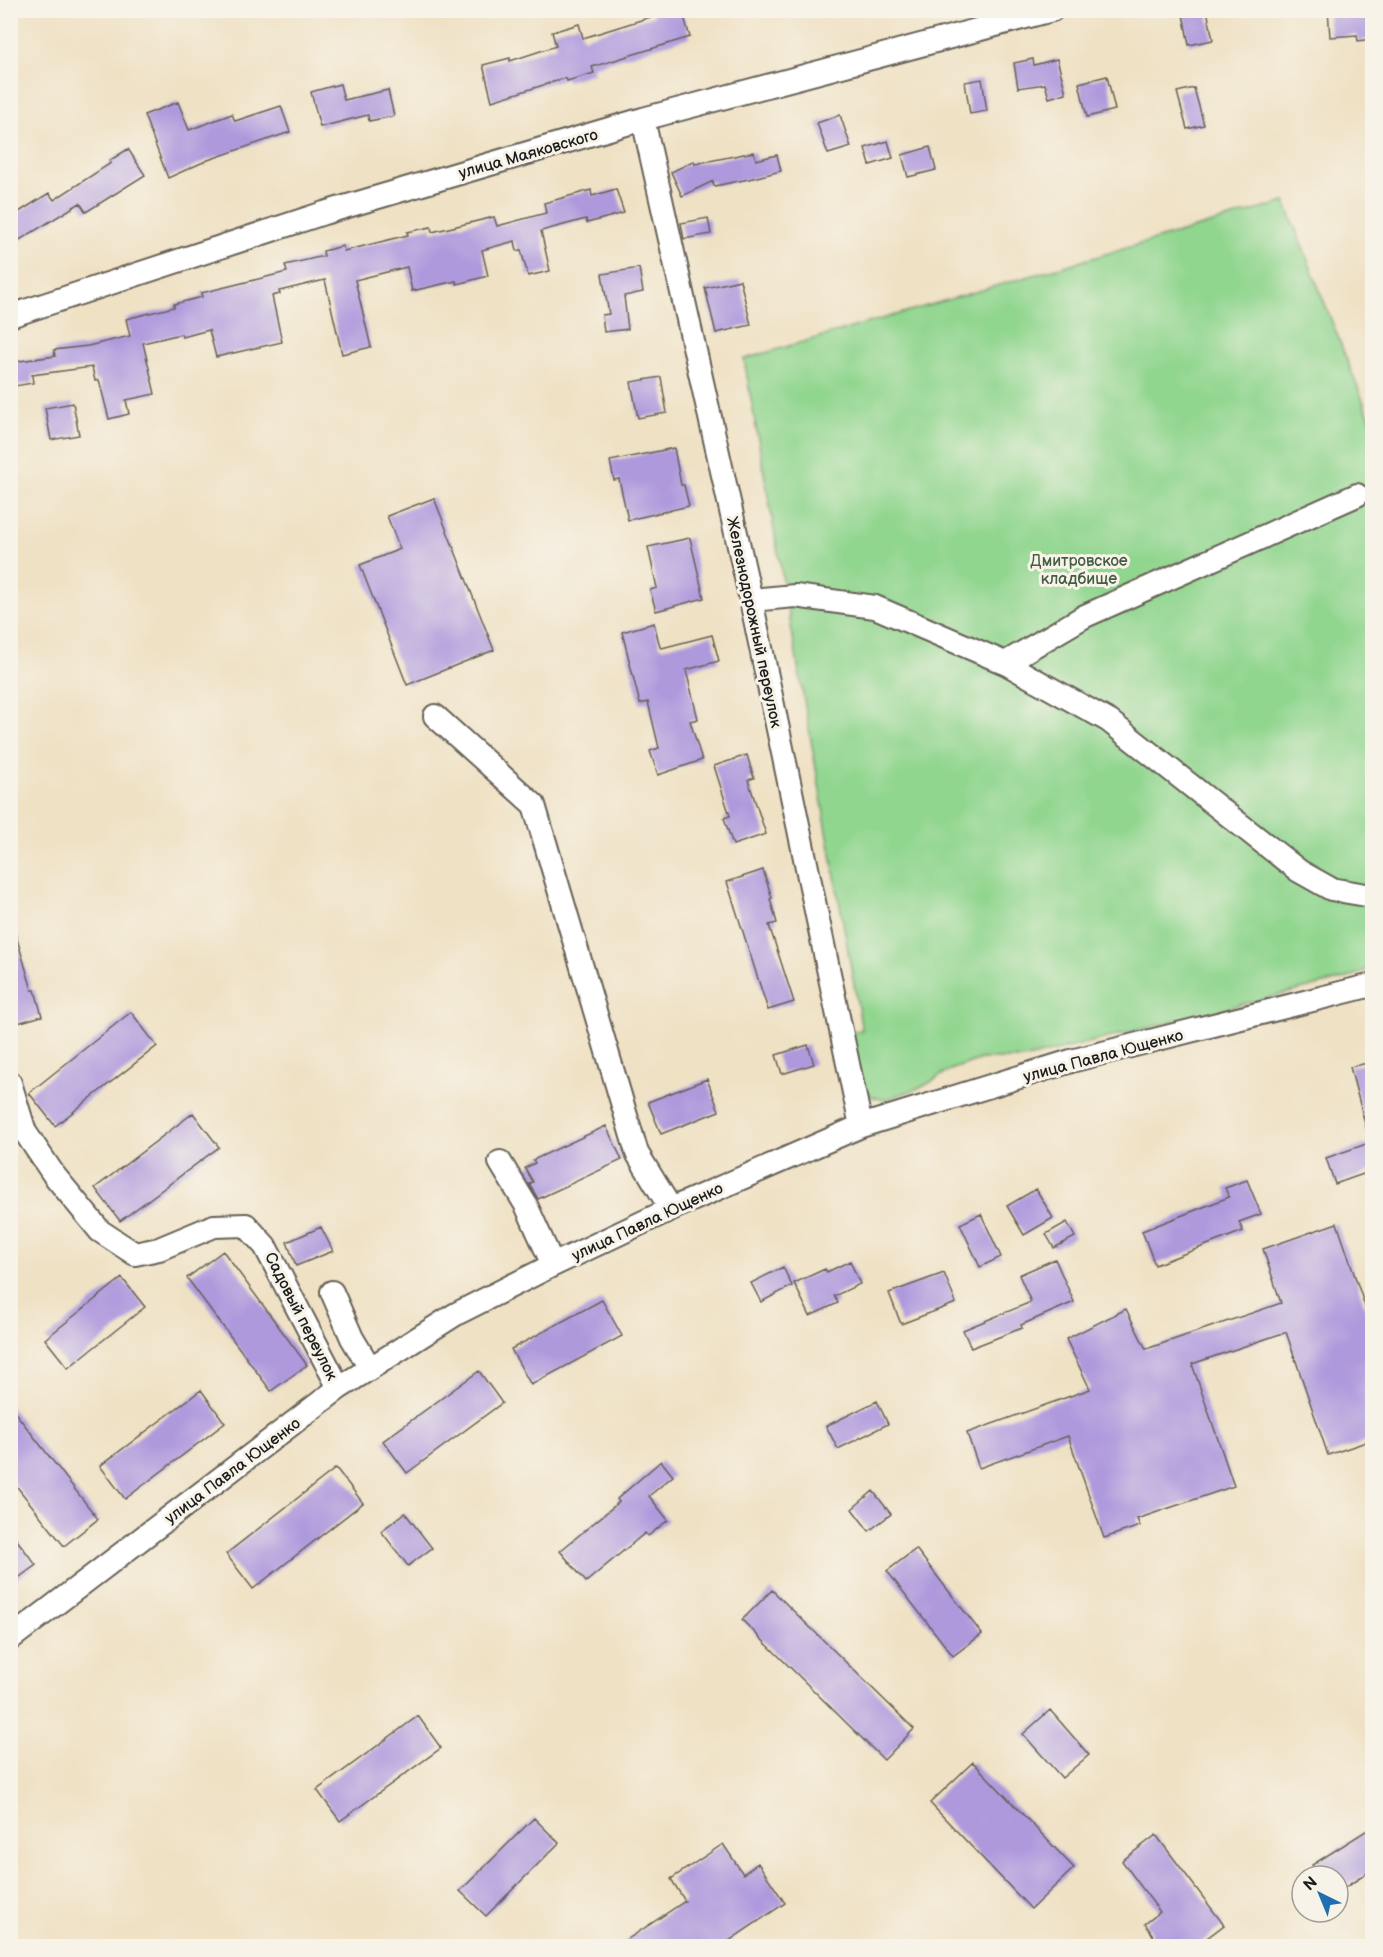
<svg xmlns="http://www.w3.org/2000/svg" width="1383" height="1957" font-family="'Balsamiq Sans',sans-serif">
<rect width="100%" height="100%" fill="#f7f3e8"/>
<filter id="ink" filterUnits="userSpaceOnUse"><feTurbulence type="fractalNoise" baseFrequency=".0167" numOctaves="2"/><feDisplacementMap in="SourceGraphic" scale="12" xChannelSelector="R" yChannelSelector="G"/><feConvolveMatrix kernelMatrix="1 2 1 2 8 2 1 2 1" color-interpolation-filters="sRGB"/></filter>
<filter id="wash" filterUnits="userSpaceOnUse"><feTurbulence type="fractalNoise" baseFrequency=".008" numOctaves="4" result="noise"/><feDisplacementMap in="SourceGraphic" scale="24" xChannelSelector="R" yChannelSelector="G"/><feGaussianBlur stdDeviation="1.35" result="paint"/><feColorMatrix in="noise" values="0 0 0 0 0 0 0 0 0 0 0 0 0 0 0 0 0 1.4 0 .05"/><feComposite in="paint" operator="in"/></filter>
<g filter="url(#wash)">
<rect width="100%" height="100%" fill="#efe1c4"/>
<path fill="#91d68f" stroke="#567956" stroke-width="1.5" d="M 1285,202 L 1372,424 L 1372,964 L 1366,970 L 1348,978 L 1023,1059 L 981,1059 L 950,1070 L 924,1086 L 885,1100 L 873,1097 L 862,1086 L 848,1032 L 862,1030 L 744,359 Z"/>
<g id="blocks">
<path fill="#ae99dd" d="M 652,10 L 682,10 L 690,37 L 592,67 L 594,73 L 567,81 L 566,78 L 492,101 L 483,65 L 510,58 L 510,61 L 556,46 L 552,32 L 579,24 L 583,38 L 654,16 Z
M 1199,10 L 1207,10 L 1213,40 L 1189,45 L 1183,14 Z
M 1328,10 L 1372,10 L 1372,39 L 1358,41 L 1357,35 L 1330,37 Z
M 1033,59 L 1034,65 L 1057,59 L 1066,93 L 1049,98 L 1045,84 L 1018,88 L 1014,63 Z
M 1107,76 L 1115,110 L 1087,117 L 1079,83 Z
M 982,79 L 987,111 L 970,114 L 965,82 Z
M 340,84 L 344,100 L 388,90 L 394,116 L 369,121 L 368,115 L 320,127 L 311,92 Z
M 1194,88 L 1204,125 L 1187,129 L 1177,92 Z
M 178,102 L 189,130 L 232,114 L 235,121 L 281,106 L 290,132 L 208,160 L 168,178 L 144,115 Z
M 840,115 L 851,147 L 828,154 L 817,123 Z
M 888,141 L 893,158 L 870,165 L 865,148 Z
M 930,147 L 936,170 L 908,177 L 902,155 Z
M 128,149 L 145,175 L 86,212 L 80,203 L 10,246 L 11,217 L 49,193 L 54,200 L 111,163 L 109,161 Z
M 754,152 L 756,160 L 777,155 L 781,171 L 749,179 L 714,186 L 713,181 L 682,196 L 671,172 L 694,161 L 695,164 Z
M 616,189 L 624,213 L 587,223 L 586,219 L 541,231 L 550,271 L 528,276 L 521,250 L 517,251 L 515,241 L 482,250 L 488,276 L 457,284 L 456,281 L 412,291 L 407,267 L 355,280 L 371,347 L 342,354 L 325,280 L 279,291 L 280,294 L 272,296 L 282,342 L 216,357 L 209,330 L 182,337 L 181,334 L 143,343 L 155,394 L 126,400 L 129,414 L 109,419 L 99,380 L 95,381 L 92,367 L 32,375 L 33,383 L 15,386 L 12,362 L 55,356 L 54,350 L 88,346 L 130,336 L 126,319 L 174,307 L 174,304 L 202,297 L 201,293 L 287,272 L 285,265 L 324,256 L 323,251 L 343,246 L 344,251 L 408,235 L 407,232 L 431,227 L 432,232 L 494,217 L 497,226 L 546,213 L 544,203 L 591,190 L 592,196 Z
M 708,218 L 711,234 L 684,239 L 681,223 Z
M 639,268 L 643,292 L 624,296 L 628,329 L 604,332 L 602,315 L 609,314 L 602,274 Z
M 740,280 L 751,325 L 716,333 L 705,288 Z
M 661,377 L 667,413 L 638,418 L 631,382 Z
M 73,403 L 79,435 L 51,440 L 45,408 Z
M 674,448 L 681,485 L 684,485 L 689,506 L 628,520 L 619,479 L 614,480 L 610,461 Z
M 434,498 L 494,650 L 407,685 L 360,565 L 400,549 L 387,516 Z
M 690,538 L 704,598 L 656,611 L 650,590 L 657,588 L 648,547 Z
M 654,623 L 660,647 L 662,648 L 712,635 L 719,661 L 686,670 L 698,719 L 690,721 L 702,760 L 658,775 L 650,751 L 659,748 L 648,702 L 640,704 L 622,632 Z
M 747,755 L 754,778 L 748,780 L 766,834 L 733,845 L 724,818 L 730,816 L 714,766 Z
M 763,870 L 772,898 L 770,899 L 777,923 L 769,925 L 794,1002 L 768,1010 L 727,882 Z
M 10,932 L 15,932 L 32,990 L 35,990 L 42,1016 L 14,1024 L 10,1013 Z
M 131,1012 L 157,1046 L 55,1126 L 29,1093 Z
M 808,1045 L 814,1064 L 782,1074 L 776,1055 Z
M 1372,1062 L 1372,1131 L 1367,1131 L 1350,1067 Z
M 707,1079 L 719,1111 L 661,1134 L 648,1102 Z
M 193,1113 L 219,1147 L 120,1221 L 95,1188 Z
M 606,1126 L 622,1160 L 538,1199 L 529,1184 L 533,1182 L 525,1168 L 535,1163 L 533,1160 Z
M 1372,1142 L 1372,1171 L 1335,1184 L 1326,1158 Z
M 1247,1180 L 1261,1214 L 1239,1222 L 1243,1231 L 1155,1265 L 1142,1231 L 1229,1197 L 1225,1188 Z
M 1036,1189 L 1053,1218 L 1024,1235 L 1007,1206 Z
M 981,1214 L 1001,1257 L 980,1267 L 960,1224 Z
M 1067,1222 L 1075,1237 L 1054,1248 L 1046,1234 Z
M 1337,1223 L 1372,1327 L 1372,1440 L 1328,1455 L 1286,1332 L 1192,1364 L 1234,1486 L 1137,1519 L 1140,1526 L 1104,1538 L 1068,1436 L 979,1468 L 967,1433 L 1090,1389 L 1066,1339 L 1126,1309 L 1146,1349 L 1281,1303 L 1263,1249 Z
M 321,1227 L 333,1251 L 296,1266 L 287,1242 Z
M 223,1251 L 307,1365 L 271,1391 L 187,1278 Z
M 1055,1259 L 1074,1302 L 1021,1325 L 1022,1328 L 971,1348 L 963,1330 L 1031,1302 L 1019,1275 Z
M 850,1261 L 860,1284 L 834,1296 L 838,1303 L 810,1316 L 794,1283 L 825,1269 L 827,1272 Z
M 783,1267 L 792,1286 L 761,1302 L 751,1283 Z
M 944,1273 L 956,1303 L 901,1324 L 889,1293 Z
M 122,1278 L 145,1307 L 68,1368 L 45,1339 Z
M 602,1300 L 622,1336 L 531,1385 L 511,1349 Z
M 479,1371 L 502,1403 L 407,1473 L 383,1441 Z
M 201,1390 L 225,1423 L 125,1499 L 100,1466 Z
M 877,1401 L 888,1424 L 838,1449 L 826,1426 Z
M 10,1406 L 98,1519 L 64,1546 L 10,1478 Z
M 661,1461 L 673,1476 L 649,1496 L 668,1520 L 648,1536 L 645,1533 L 586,1582 L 560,1551 L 619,1502 L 617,1499 Z
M 336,1468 L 363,1503 L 253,1589 L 226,1554 Z
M 873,1491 L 891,1514 L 869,1531 L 852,1509 Z
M 405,1513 L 432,1548 L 408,1566 L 381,1531 Z
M 10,1531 L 36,1565 L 10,1584 Z
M 916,1549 L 982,1634 L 953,1656 L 887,1571 Z
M 772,1590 L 914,1729 L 884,1760 L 742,1620 Z
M 1050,1710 L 1089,1755 L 1062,1778 L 1023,1734 Z
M 418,1716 L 441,1748 L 340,1821 L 317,1790 Z
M 973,1762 L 1074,1868 L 1031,1909 L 930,1803 Z
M 534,1818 L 559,1843 L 486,1916 L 460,1891 Z
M 1372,1827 L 1372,1870 L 1338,1892 L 1338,1876 L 1319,1876 L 1312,1865 Z
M 1156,1835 L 1224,1925 L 1195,1947 L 1161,1947 L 1145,1924 L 1160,1912 L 1122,1861 Z
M 723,1844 L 743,1874 L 758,1863 L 785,1903 L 720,1947 L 616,1947 L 685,1901 L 671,1879 Z"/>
</g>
</g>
<g filter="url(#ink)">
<use href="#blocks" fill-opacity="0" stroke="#666157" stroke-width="1.5"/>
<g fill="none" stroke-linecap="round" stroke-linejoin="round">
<g stroke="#666157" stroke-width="26">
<path id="minor" d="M 643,119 L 751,600 L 861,1126
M 10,316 L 324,213 L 643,119 L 1052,10
M 751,600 L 795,596 L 875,607 L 1005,663 L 1109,721 L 1299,871 L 1331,889 L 1372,896
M 1005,663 L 1085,616 L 1357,495
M 435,716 L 534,805 L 637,1153 L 671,1209
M 10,1083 L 25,1132 L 54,1175 L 100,1231 L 135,1254 L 159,1249 L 214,1226 L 246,1225 L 265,1246 L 339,1388
M 500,1162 L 526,1205 L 553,1265
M 332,1292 L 352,1338 L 370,1368
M 10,1639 L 339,1388 L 456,1314 L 553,1265 L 671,1209 L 861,1126 L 1071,1061 L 1372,985"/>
</g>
<use href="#minor" stroke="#fff" stroke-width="22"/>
</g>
</g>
<g text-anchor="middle" stroke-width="6" stroke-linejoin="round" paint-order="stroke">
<g font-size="16" fill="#1c1c1c" stroke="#f7f3e8">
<text transform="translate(528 153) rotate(-16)" y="6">улица Маяковского</text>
<text transform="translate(755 622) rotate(78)" y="6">Железнодорожный переулок</text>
<text transform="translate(1103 1055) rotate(-15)" y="6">улица Павла Ющенко</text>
<text transform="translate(647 1221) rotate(-25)" y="6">улица Павла Ющенко</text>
<text transform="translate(302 1316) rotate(63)" y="6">Садовый переулок</text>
<text transform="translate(232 1470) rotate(-37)" y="6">улица Павла Ющенко</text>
</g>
<g font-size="16" fill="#455d44" stroke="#f7f3e8">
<text x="1079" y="566">Дмитровское<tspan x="1079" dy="18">кладбище</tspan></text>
</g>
</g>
<rect width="1383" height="1957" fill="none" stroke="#f7f3e8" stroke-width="36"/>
<g transform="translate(1320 1894) rotate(317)"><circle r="28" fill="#f7f3e8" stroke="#9f9d96" stroke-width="1.5"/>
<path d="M0-4.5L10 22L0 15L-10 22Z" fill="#1f6fb2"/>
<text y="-9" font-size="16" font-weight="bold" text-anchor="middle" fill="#1c1c1c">N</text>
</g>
</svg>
